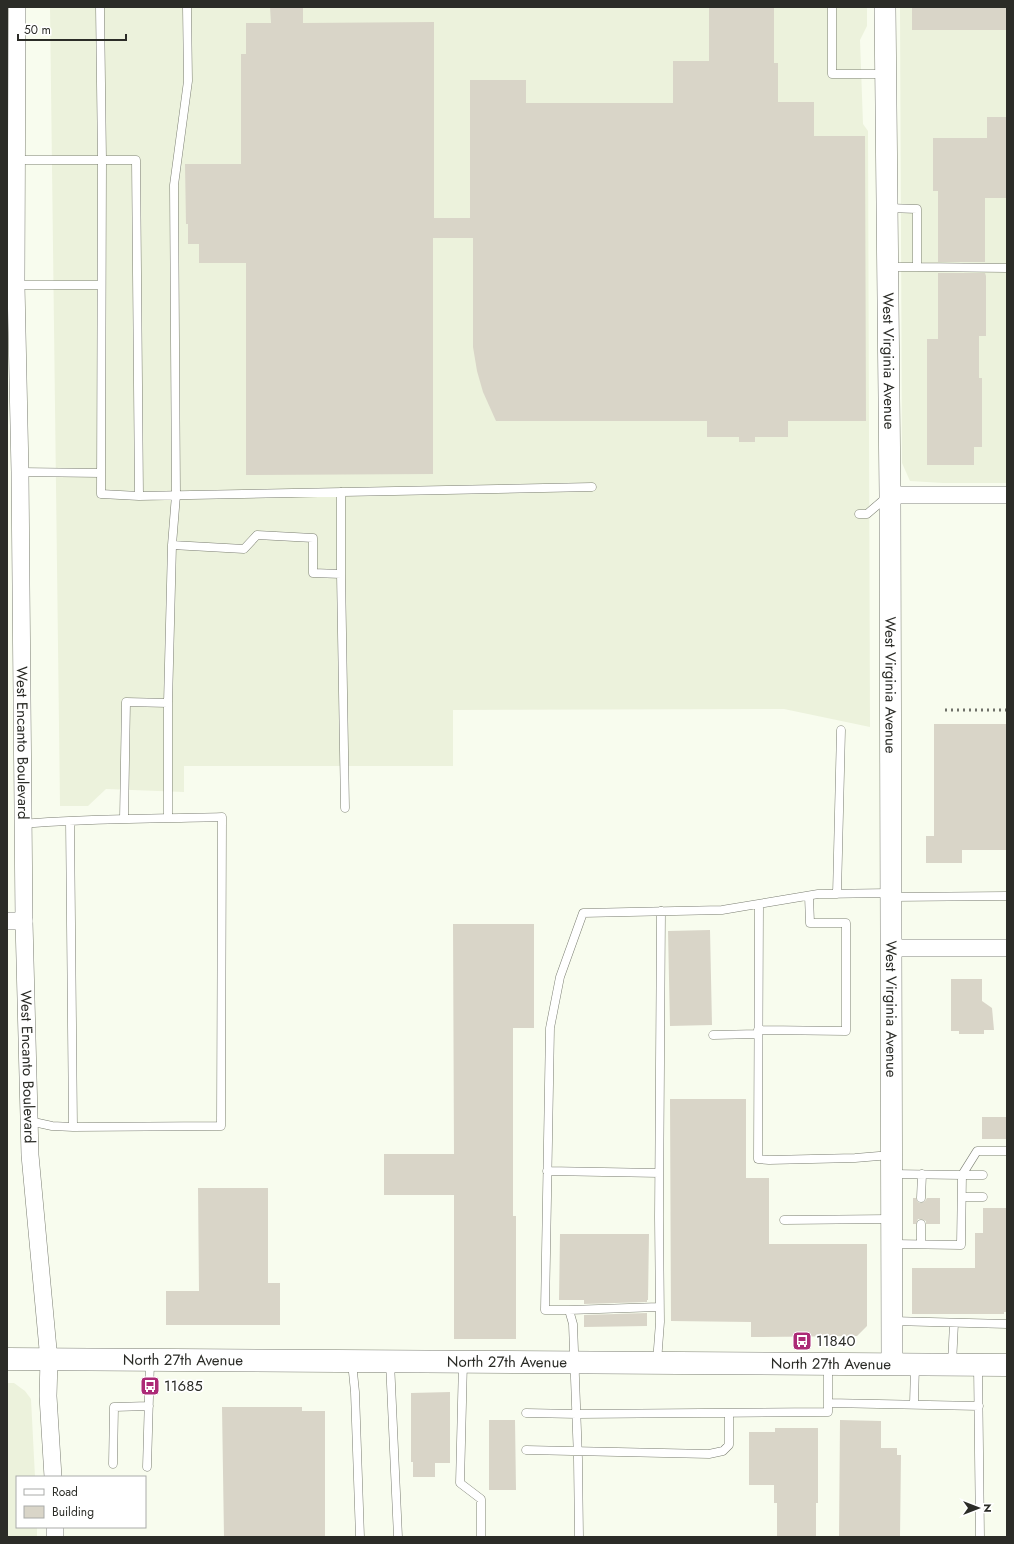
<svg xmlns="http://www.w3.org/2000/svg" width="1014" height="1544" font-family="Jost,sans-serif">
<rect width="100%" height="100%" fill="#f8fcee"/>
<path fill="#ecf2dc" d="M 50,7 L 867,7 L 867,26 L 860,40 L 863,124 L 868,131 L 870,727 L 784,709 L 453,710 L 453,766 L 184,766 L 184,792 L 106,789 L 88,806 L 60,806 Z
M 900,7 L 1007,7 L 1007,483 L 943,483 L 910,481 L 902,463 Z
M 7,1383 L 14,1383 L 25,1391 L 31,1399 L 35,1477 L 17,1477 L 17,1527 L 37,1527 L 37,1537 L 7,1537 Z"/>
<path fill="#d9d5c8" d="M 270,7 L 303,8 L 303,23 L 434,22 L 434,218 L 470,218 L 470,80 L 526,80 L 526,103 L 673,103 L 673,61 L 709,61 L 709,7 L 774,7 L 774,63 L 778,63 L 778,102 L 814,102 L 814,136 L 865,136 L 866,421 L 788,421 L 788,437 L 755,437 L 755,442 L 739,442 L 739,437 L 707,437 L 707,421 L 496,421 L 483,392 L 477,371 L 473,347 L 473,238 L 433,238 L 433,474 L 246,475 L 246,263 L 199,263 L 199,244 L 188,244 L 188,224 L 186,224 L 185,164 L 241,164 L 241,54 L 246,54 L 246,23 L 271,23 Z
M 912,7 L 1007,7 L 1007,30 L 912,30 Z
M 987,117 L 1007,117 L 1007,198 L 985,198 L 985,262 L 938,262 L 938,191 L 933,191 L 933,138 L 987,138 Z
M 938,273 L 985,273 L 986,276 L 986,336 L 979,336 L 979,378 L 982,378 L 982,447 L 974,447 L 974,465 L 927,465 L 927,339 L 938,339 Z
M 934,724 L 1007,724 L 1007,850 L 962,850 L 962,863 L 926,863 L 926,836 L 934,836 Z
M 453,924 L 534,924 L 534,1028 L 513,1028 L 513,1216 L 516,1216 L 516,1339 L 454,1339 L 454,1195 L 384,1195 L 384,1154 L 454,1154 Z
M 710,930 L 712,1025 L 670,1026 L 668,931 Z
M 951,979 L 982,979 L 982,1001 L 992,1008 L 994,1030 L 984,1030 L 984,1034 L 959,1034 L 959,1031 L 951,1031 Z
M 670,1099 L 746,1099 L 746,1178 L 769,1178 L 769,1244 L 867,1244 L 867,1326 L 857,1336 L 751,1337 L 751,1322 L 671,1321 Z
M 982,1117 L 1007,1117 L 1007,1139 L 982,1139 Z
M 198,1188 L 268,1188 L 268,1283 L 280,1283 L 280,1325 L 166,1325 L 166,1291 L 199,1291 Z
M 913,1198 L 916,1198 L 918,1202 L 921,1203 L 925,1201 L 927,1198 L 940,1198 L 940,1224 L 926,1224 L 926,1221 L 921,1219 L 918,1219 L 916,1224 L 913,1224 Z
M 983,1208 L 1007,1208 L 1007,1312 L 1004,1312 L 1004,1314 L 912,1314 L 912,1268 L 975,1268 L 975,1233 L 983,1233 Z
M 560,1234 L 649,1234 L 648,1300 L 647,1300 L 647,1302 L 584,1304 L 584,1300 L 559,1300 Z
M 647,1313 L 647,1326 L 584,1327 L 584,1315 Z
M 450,1392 L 450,1463 L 435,1463 L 435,1477 L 413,1477 L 413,1462 L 411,1462 L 411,1393 Z
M 222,1407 L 302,1407 L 302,1411 L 325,1411 L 325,1537 L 224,1537 Z
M 489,1420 L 515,1420 L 516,1490 L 489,1490 Z
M 840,1420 L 881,1421 L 881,1448 L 897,1448 L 897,1455 L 901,1455 L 900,1537 L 839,1537 Z
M 775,1428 L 818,1428 L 818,1503 L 816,1503 L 816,1537 L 777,1537 L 777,1503 L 774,1503 L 774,1485 L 749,1485 L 749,1432 L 775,1432 Z"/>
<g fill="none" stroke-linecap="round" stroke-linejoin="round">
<g stroke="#7b7e72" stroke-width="9">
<path id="service" d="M 832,7 L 832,74 L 886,74
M 17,160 C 57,160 97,160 136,160 L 139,496 L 101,494 L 102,160 L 100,7
M 888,208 L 917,209 L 917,267 L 889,267
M 917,267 L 1007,268
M 16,285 L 101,285
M 20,472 L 101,473
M 341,492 L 341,574 L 345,808
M 139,496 L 592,487
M 859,514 L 867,514 L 888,496
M 172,545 L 244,549 L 257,535 L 313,538 L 313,573 L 341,574
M 168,703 L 168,818
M 124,819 L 126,702 L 168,703 L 172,545 L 176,495 L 174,185 L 188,81 L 187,7
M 22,824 C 88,818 155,819 222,817 L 221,1126 L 73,1127 L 70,821
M 837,894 L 841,730
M 891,897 L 1007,896
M 759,904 L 758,1159 L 769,1160 L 855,1158 L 891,1155
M 758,1030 L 846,1031 L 846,923 L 810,923 L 809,896
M 713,1035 L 758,1034
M 29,1121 L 52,1126 L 73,1127
M 547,1171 L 659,1173
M 892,1174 L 962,1175 L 961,1245 L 893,1244
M 962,1175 L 977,1151 L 1007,1151
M 962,1175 L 983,1175
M 962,1197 L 983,1197
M 921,1198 L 922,1174
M 784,1220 L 891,1219
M 921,1244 L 921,1224
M 569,1310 L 659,1307
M 892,1321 L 1007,1324
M 352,1362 L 355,1392 L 360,1537
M 390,1362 L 398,1537
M 463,1362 L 460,1483 L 481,1499 L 481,1537
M 657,1362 L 660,1322 L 659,1217 L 661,911
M 952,1364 L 954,1323
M 978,1366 L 980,1537
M 828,1403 L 979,1406
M 914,1404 L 915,1365
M 526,1413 L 577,1414 L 828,1412 L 828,1364
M 526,1450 L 709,1454 L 723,1451 L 729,1445 L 729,1413
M 113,1464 L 114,1407 L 149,1406
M 147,1467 L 150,1361
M 579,1537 L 578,1459 L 573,1324 L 569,1310 L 545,1310 L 550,1028 L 560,977 L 583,913 L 722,910 L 818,894 L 890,893"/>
</g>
<g stroke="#7b7e72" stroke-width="18">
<g id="minor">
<path id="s1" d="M 17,7 L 16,285 L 20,472 L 24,921 L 30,1155 L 49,1360 L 48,1396 L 53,1477"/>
<path d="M 890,495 L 1007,495"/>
<path d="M 7,921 L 24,921"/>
<path d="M 890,948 L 1007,948"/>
<path d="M 55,1527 L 55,1537"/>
</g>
</g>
<g stroke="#7b7e72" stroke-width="22">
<g id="tertiary">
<path id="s2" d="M 885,7 L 890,495 L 892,1363"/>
</g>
</g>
<g stroke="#7b7e72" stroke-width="23">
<g id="secondary">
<path id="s3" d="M 7,1359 L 1007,1365"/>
</g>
</g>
<use href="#service" stroke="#fff" stroke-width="8"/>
<use href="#minor" stroke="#fff" stroke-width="17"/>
<use href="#tertiary" stroke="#fff" stroke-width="21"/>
<use href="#secondary" stroke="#fff" stroke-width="22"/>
<path stroke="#6f7169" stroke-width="3" stroke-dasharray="2 4" stroke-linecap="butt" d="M 945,710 L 1007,710"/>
</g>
<defs>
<g id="bus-square" transform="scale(1)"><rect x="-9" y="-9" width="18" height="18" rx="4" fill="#ac2a76" stroke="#fff"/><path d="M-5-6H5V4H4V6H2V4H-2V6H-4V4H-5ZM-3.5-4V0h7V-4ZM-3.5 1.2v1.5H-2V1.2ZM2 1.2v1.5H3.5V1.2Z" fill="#fff"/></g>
</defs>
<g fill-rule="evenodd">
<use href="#bus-square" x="802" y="1341"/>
<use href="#bus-square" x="150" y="1386"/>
</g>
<g text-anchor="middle" stroke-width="3.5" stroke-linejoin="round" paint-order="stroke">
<g font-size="15" fill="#2b2c27" stroke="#fff">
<text dy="5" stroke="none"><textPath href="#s2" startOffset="354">West Virginia Avenue</textPath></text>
<text dy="5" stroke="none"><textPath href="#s2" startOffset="678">West Virginia Avenue</textPath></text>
<text dy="5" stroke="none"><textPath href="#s1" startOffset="736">West Encanto Boulevard</textPath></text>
<text dy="5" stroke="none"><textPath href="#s2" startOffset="1002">West Virginia Avenue</textPath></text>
<text dy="5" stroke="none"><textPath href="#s1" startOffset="1060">West Encanto Boulevard</textPath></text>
<text dy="5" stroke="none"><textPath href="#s3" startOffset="176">North 27th Avenue</textPath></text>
<text dy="5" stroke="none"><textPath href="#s3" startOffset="500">North 27th Avenue</textPath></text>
<text dy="5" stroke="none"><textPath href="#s3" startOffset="824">North 27th Avenue</textPath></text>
</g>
<g font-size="15" fill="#2b2c27" stroke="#fff" text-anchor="start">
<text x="816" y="1346">11840</text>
<text x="164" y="1391">11685</text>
</g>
</g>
<rect width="1014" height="1544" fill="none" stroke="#2b2c27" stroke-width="16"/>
<rect x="16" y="1476" width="130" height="52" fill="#ffffff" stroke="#aaaba9"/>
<rect x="24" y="1489" width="20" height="6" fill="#ffffff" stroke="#aaaba9"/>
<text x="52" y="1496" font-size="12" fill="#2b2c27">Road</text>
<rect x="24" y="1506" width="20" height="12" fill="#d9d5c8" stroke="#aaaba9"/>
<text x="52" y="1516" font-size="12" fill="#2b2c27">Building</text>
<g transform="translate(978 1508) rotate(90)" stroke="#ffffff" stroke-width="3" paint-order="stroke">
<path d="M0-3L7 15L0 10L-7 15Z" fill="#2b2c27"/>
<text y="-6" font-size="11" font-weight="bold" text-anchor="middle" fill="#2b2c27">N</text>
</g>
<path d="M18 34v6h108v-6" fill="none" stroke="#2b2c27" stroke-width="2"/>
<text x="24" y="34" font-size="12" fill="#2b2c27" stroke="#ffffff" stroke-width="3" paint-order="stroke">50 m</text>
</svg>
